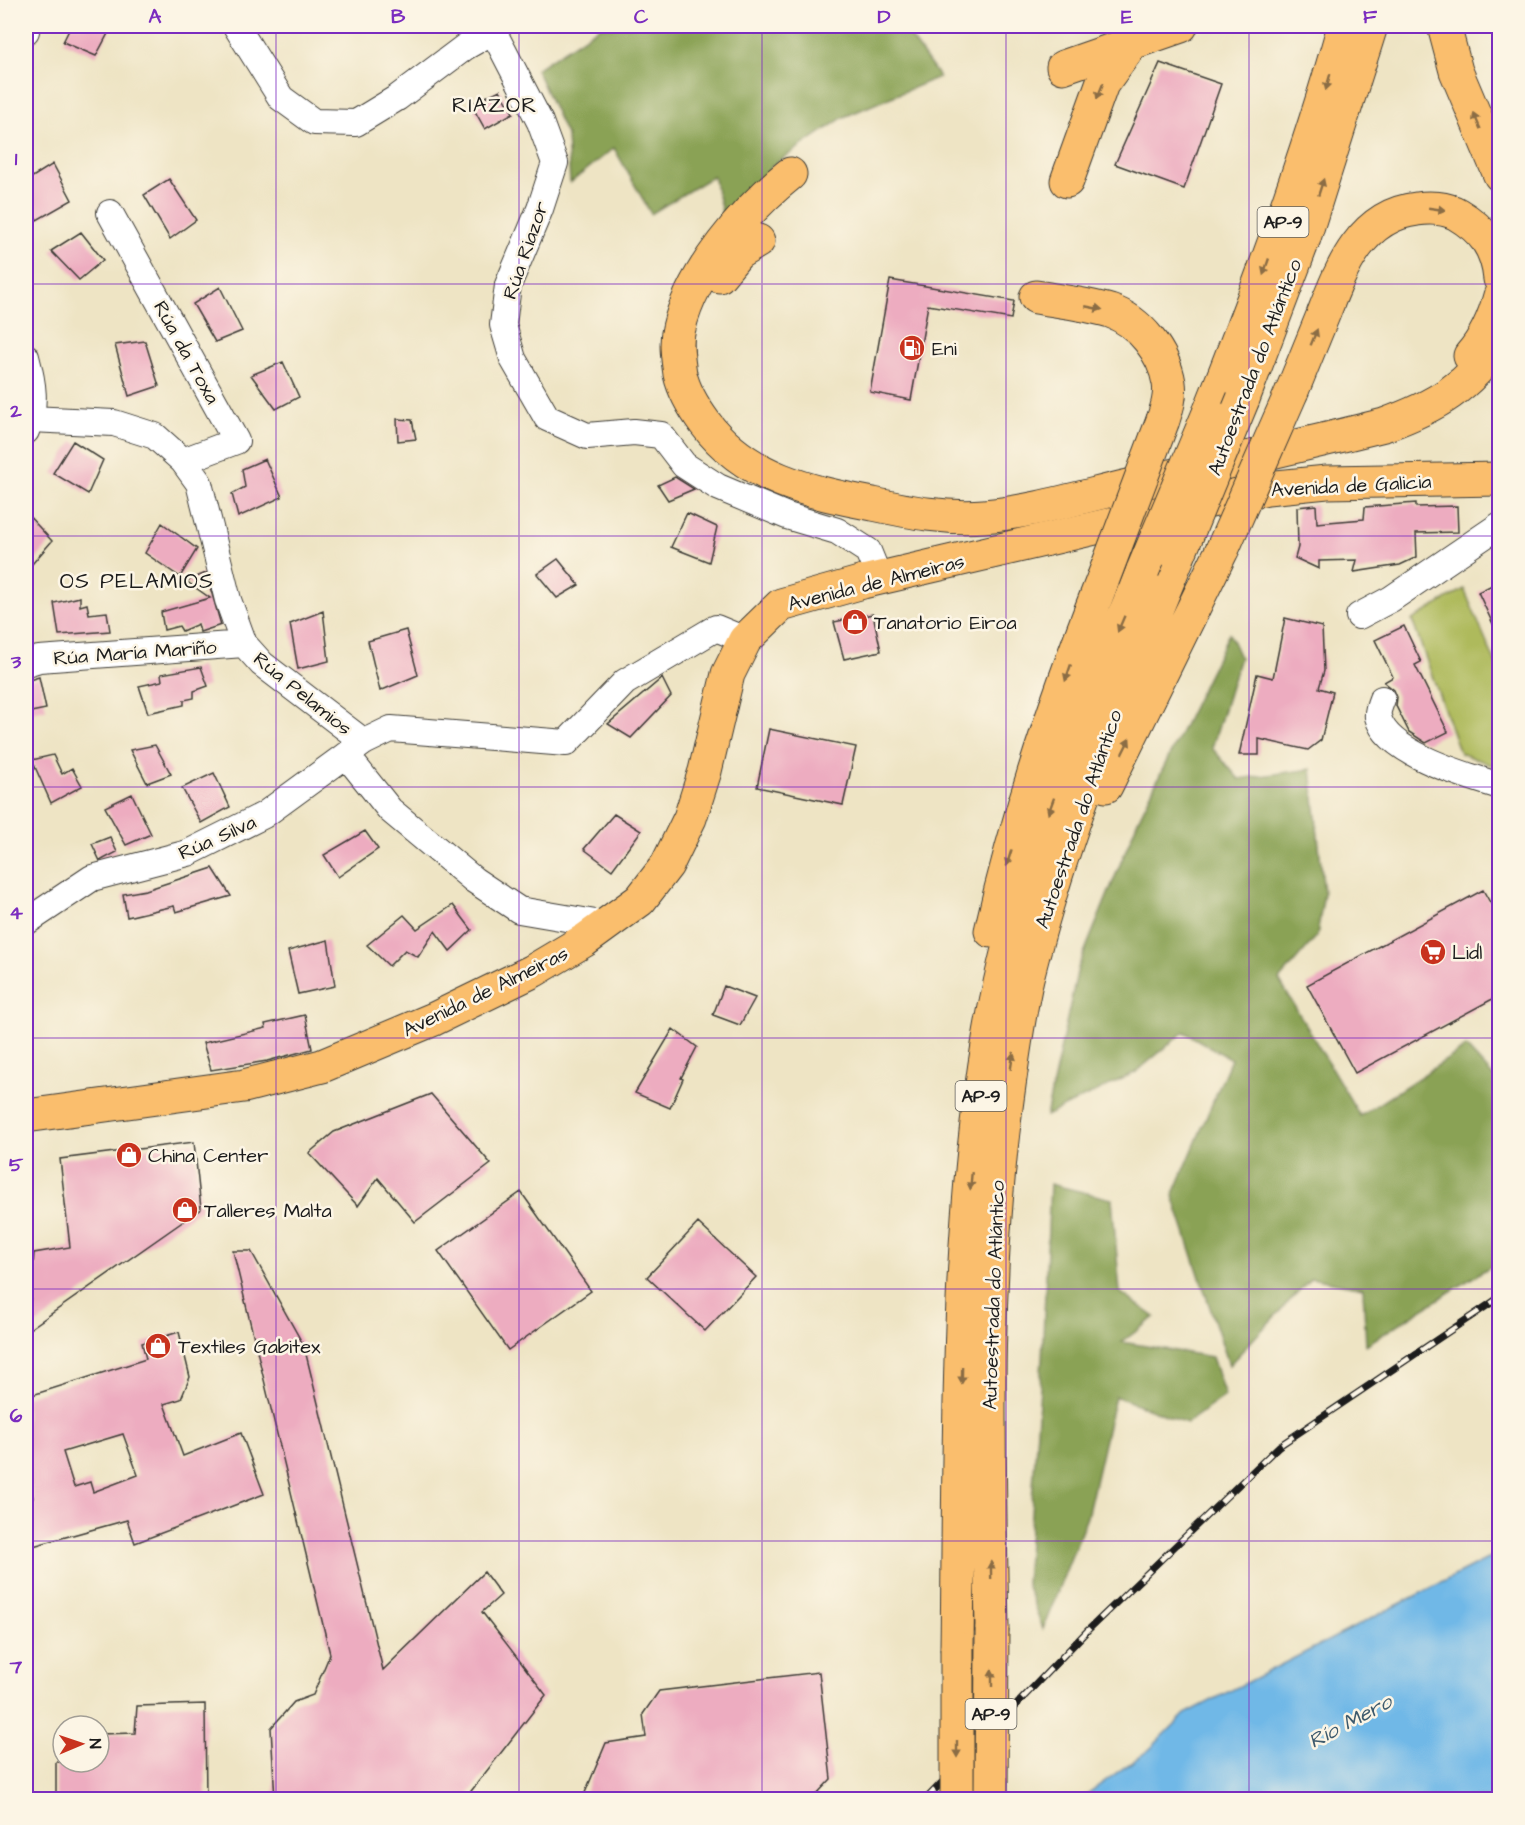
<svg xmlns="http://www.w3.org/2000/svg" width="1525" height="1825" font-family="'Architects Daughter',sans-serif">
<rect width="100%" height="100%" fill="#fcf5e5"/>
<filter id="ink" filterUnits="userSpaceOnUse"><feTurbulence type="fractalNoise" baseFrequency=".0167" numOctaves="2"/><feDisplacementMap in="SourceGraphic" scale="12" xChannelSelector="R" yChannelSelector="G"/><feConvolveMatrix kernelMatrix="1 2 1 2 8 2 1 2 1" color-interpolation-filters="sRGB"/></filter>
<filter id="wash" filterUnits="userSpaceOnUse"><feTurbulence type="fractalNoise" baseFrequency=".008" numOctaves="4" result="noise"/><feDisplacementMap in="SourceGraphic" scale="24" xChannelSelector="R" yChannelSelector="G"/><feGaussianBlur stdDeviation="1.35" result="paint"/><feColorMatrix in="noise" values="0 0 0 0 0 0 0 0 0 0 0 0 0 0 0 0 0 1.4 0 .05"/><feComposite in="paint" operator="in"/></filter>
<g filter="url(#wash)">
<rect width="100%" height="100%" fill="#eee4c4"/>
<path fill="#aeba5c" stroke="#656b3c" stroke-width="1.5" d="M 1464,589 L 1499,671 L 1499,768 L 1460,753 L 1412,620 Z"/>
<path fill="#8aa254" stroke="#535f38" stroke-width="1.5" d="M 601,26 L 903,26 L 939,77 L 844,117 L 773,165 L 725,224 L 713,176 L 651,214 L 614,148 L 570,183 L 567,137 L 536,69 Z
M 1229,633 L 1240,657 L 1212,748 L 1239,779 L 1311,769 L 1324,893 L 1317,936 L 1279,980 L 1360,1116 L 1466,1047 L 1500,1084 L 1499,1261 L 1366,1345 L 1363,1288 L 1311,1278 L 1229,1365 L 1173,1196 L 1231,1059 L 1184,1032 L 1136,1072 L 1046,1116 L 1078,968 L 1138,820 Z
M 1050,1184 L 1112,1199 L 1120,1292 L 1155,1317 L 1122,1342 L 1212,1357 L 1225,1396 L 1187,1423 L 1115,1396 L 1087,1517 L 1043,1629 L 1026,1584 L 1042,1359 Z"/>
<path fill="#6fb8e7" stroke="#466a82" stroke-width="1.5" d="M 1499,1553 L 1499,1799 L 1080,1799 L 1150,1749 L 1185,1714 Z"/>
<g id="blocks">
<path fill="#edacc0" fill-rule="evenodd" d="M 71,26 L 112,26 L 96,56 L 63,42 Z
M 1160,63 L 1221,84 L 1184,189 L 1115,164 Z
M 500,90 L 513,113 L 485,129 L 471,104 Z
M 53,164 L 72,200 L 37,220 L 26,201 L 26,181 Z
M 169,179 L 196,220 L 170,239 L 144,195 Z
M 81,232 L 103,260 L 79,280 L 51,251 Z
M 890,280 L 1014,301 L 1011,319 L 928,305 L 911,400 L 870,392 Z
M 220,287 L 242,331 L 215,342 L 193,304 Z
M 145,341 L 159,386 L 129,396 L 115,345 Z
M 283,362 L 299,397 L 276,409 L 251,375 Z
M 397,419 L 412,420 L 416,439 L 398,441 Z
M 73,441 L 103,460 L 88,494 L 53,473 Z
M 265,459 L 282,497 L 238,517 L 232,494 L 245,487 L 242,469 Z
M 675,477 L 694,489 L 668,500 L 658,485 Z
M 1416,503 L 1416,507 L 1457,506 L 1458,532 L 1416,533 L 1417,557 L 1400,565 L 1354,572 L 1357,560 L 1319,561 L 1319,569 L 1295,558 L 1298,547 L 1297,507 L 1316,505 L 1317,523 L 1364,519 L 1365,507 Z
M 26,513 L 52,541 L 26,571 Z
M 687,513 L 717,527 L 709,562 L 671,547 Z
M 162,523 L 197,549 L 180,577 L 145,553 Z
M 558,559 L 579,585 L 557,598 L 537,574 Z
M 206,573 L 221,625 L 200,632 L 198,624 L 182,631 L 179,626 L 164,630 L 161,612 L 210,598 L 186,581 Z
M 1500,581 L 1500,639 L 1478,592 Z
M 80,597 L 80,606 L 87,604 L 89,614 L 107,612 L 110,631 L 59,635 L 54,603 Z
M 323,611 L 329,661 L 298,669 L 290,624 Z
M 873,614 L 881,651 L 844,659 L 834,622 Z
M 1285,618 L 1322,627 L 1324,671 L 1319,688 L 1333,692 L 1321,740 L 1308,750 L 1259,739 L 1259,755 L 1239,755 L 1257,674 L 1273,678 Z
M 1404,626 L 1421,662 L 1415,665 L 1448,732 L 1426,743 L 1409,732 L 1396,706 L 1397,697 L 1394,690 L 1384,682 L 1393,677 L 1375,640 Z
M 406,630 L 418,675 L 380,691 L 368,641 Z
M 201,667 L 208,686 L 194,691 L 194,698 L 184,700 L 184,705 L 148,713 L 139,686 L 162,681 L 161,674 Z
M 39,677 L 46,709 L 26,713 L 26,681 Z
M 662,678 L 671,696 L 631,738 L 608,724 Z
M 769,729 L 856,747 L 843,805 L 757,787 Z
M 155,745 L 171,774 L 147,783 L 130,750 Z
M 53,755 L 62,774 L 72,768 L 82,786 L 51,803 L 32,760 Z
M 214,773 L 230,807 L 201,823 L 182,788 Z
M 132,794 L 151,834 L 126,845 L 105,807 Z
M 614,814 L 641,831 L 612,870 L 584,849 Z
M 365,831 L 378,849 L 338,877 L 324,855 Z
M 110,837 L 117,852 L 100,861 L 92,844 Z
M 213,868 L 231,896 L 176,912 L 174,906 L 127,917 L 123,894 L 146,890 Z
M 1483,890 L 1500,920 L 1500,995 L 1355,1073 L 1307,985 Z
M 453,905 L 472,930 L 450,951 L 435,931 L 418,957 L 405,950 L 389,966 L 367,945 L 404,915 L 417,929 Z
M 328,940 L 335,986 L 298,994 L 288,951 Z
M 724,986 L 755,998 L 740,1025 L 713,1015 Z
M 305,1015 L 312,1049 L 267,1061 L 211,1070 L 203,1043 L 266,1028 L 265,1024 Z
M 673,1029 L 697,1047 L 681,1078 L 683,1079 L 670,1108 L 635,1093 Z
M 431,1094 L 491,1164 L 415,1222 L 378,1178 L 358,1206 L 309,1153 L 334,1132 Z
M 194,1142 L 201,1209 L 28,1330 L 34,1253 L 70,1247 L 60,1159 Z
M 521,1192 L 591,1291 L 508,1350 L 438,1251 Z
M 698,1223 L 756,1277 L 705,1331 L 647,1277 Z
M 233,1251 L 251,1251 L 304,1346 L 383,1670 L 484,1572 L 501,1595 L 482,1612 L 546,1695 L 468,1795 L 454,1800 L 275,1800 L 271,1728 L 294,1702 L 313,1695 L 330,1654 Z
M 179,1332 L 190,1377 L 181,1399 L 164,1404 L 183,1456 L 241,1433 L 264,1494 L 135,1543 L 127,1520 L 26,1548 L 26,1500 L 33,1498 L 26,1468 L 26,1397 L 146,1359 L 142,1343 ZM 123,1434 L 138,1475 L 93,1492 L 90,1482 L 74,1487 L 63,1452 Z
M 819,1672 L 831,1779 L 811,1800 L 582,1800 L 606,1743 L 646,1737 L 643,1714 L 659,1691 Z
M 205,1704 L 206,1800 L 56,1800 L 56,1762 L 99,1762 L 99,1734 L 135,1733 L 137,1706 Z"/>
</g>
</g>
<g filter="url(#ink)">
<use href="#blocks" fill-opacity="0" stroke="#3c3a35" stroke-width="1.5"/>
<g fill="none" stroke-linecap="round" stroke-linejoin="round">
<g stroke="#3c3a35" stroke-width="28">
<path id="minor" d="M 236,26 L 281,98 L 314,122 L 356,123 L 397,98 L 465,47 L 493,31 L 540,122 L 555,163 L 540,209 L 508,285 L 503,325 L 513,359 L 547,418 L 587,436 L 634,432 L 661,435 L 684,465 L 718,487 L 787,516 L 837,531 L 868,551 L 879,578
M 26,31 L 27,26
M 110,213 L 236,441 L 183,461
M 26,357 C 33,383 37,405 26,431
M 31,419 L 114,423 L 155,436 L 183,461 L 199,483 L 228,600 L 244,644 L 262,664 L 364,742
M 1359,616 L 1391,599 L 1500,525
M 26,663 L 39,659 L 244,644
M 1382,699 C 1380,704 1377,712 1378,717 C 1387,754 1468,776 1500,786
M 346,755 L 390,810 L 474,880 L 519,910 L 607,925
M 26,922 L 92,878 L 188,853 L 264,815 L 364,742 L 391,729 L 566,743 L 625,682 L 716,628 L 745,640"/>
</g>
<g stroke="#3c3a35" stroke-width="35">
<path id="major" d="M 26,1116 L 244,1086 L 322,1066 L 434,1019 L 533,971 L 585,940 L 640,900 L 667,865 L 690,818 L 705,771 L 728,674 L 745,640 L 781,605 L 863,582 L 1267,488 L 1327,482 L 1500,479"/>
</g>
<g stroke="#3c3a35" stroke-width="35">
<path id="highway" d="M 1444,26 L 1456,71 L 1500,175
M 1063,67 L 1181,26
M 790,174 C 745,210 692,272 679,328 C 675,343 678,359 680,374 C 684,392 694,408 705,423 C 746,478 809,492 873,504 C 910,512 946,519 984,516 C 1032,512 1081,497 1128,486 C 1214,466 1299,446 1384,425 C 1437,406 1468,387 1500,341
M 1067,181 L 1102,84 L 1132,43
M 719,276 L 738,253 L 758,241
M 1036,297 C 1060,301 1086,304 1110,311 C 1140,321 1164,353 1169,383 C 1171,396 1167,408 1163,420
M 1470,356 C 1486,338 1494,319 1500,296
M 1292,391 C 1302,366 1313,340 1323,315 C 1341,269 1361,215 1417,209 C 1430,207 1446,208 1457,214 C 1484,230 1497,248 1500,279
M 1243,399 L 1304,238 L 1371,26
M 1209,413 C 1260,286 1307,158 1344,26
M 1106,786 L 1223,548
M 991,931 C 1018,811 1058,693 1103,579
M 992,1629 C 989,1457 983,1286 1005,1115 C 1011,1069 1017,1023 1027,978 C 1063,833 1120,695 1178,557
M 957,1648 C 960,1445 955,1240 989,1039 C 1017,876 1080,722 1143,570"/>
</g>
<use href="#minor" stroke="#fff" stroke-width="26"/>
<use href="#major" stroke="#fabe6d" stroke-width="33"/>
<use href="#highway" stroke="#fabe6d" stroke-width="33"/>
<g stroke="#1c1c1c" stroke-width="7">
<path id="rail" d="M 925,1800 L 1088,1630 L 1279,1446 L 1500,1297"/>
</g>
<use href="#rail" stroke="#fcf5e5" stroke-width="4.5" stroke-dasharray="14" stroke-linecap="butt"/>
<g stroke="#3c3a35" stroke-width="35" stroke-linecap="butt">
<path id="highway-bridge" d="M 1223,548 L 1292,391
M 1178,557 L 1243,399
M 1143,570 L 1209,413
M 1103,579 L 1163,420
M 957,1800 L 957,1648
M 991,1800 L 992,1629"/>
</g>
<use href="#highway-bridge" stroke="#fabe6d" stroke-width="33"/>
</g>
<defs><path id="oneway-solid" d="M-6-.8H1V-3.2L6.5 0L1 3.2V.8H-6Z" transform="scale(1.5)"/></defs>
<g fill="#8b6d44">
<use href="#oneway-solid" transform="translate(1328 82) rotate(106)"/>
<use href="#oneway-solid" transform="translate(1100 91) rotate(112)"/>
<use href="#oneway-solid" transform="translate(1477 121) rotate(-113)"/>
<use href="#oneway-solid" transform="translate(1321 187) rotate(-72)"/>
<use href="#oneway-solid" transform="translate(1437 209) rotate(8)"/>
<use href="#oneway-solid" transform="translate(1266 267) rotate(109)"/>
<use href="#oneway-solid" transform="translate(1094 308) rotate(11)"/>
<use href="#oneway-solid" transform="translate(1314 337) rotate(-68)"/>
<use href="#oneway-solid" transform="translate(1121 624) rotate(113)"/>
<use href="#oneway-solid" transform="translate(1068 673) rotate(109)"/>
<use href="#oneway-solid" transform="translate(1126 746) rotate(-64)"/>
<use href="#oneway-solid" transform="translate(1051 806) rotate(110)"/>
<use href="#oneway-solid" transform="translate(1009 858) rotate(107)"/>
<use href="#oneway-solid" transform="translate(1012 1061) rotate(-81)"/>
<use href="#oneway-solid" transform="translate(971 1181) rotate(95)"/>
<use href="#oneway-solid" transform="translate(962 1375) rotate(91)"/>
<use href="#oneway-solid" transform="translate(991 1570) rotate(-91)"/>
<use href="#oneway-solid" transform="translate(992 1678) rotate(-90)"/>
<use href="#oneway-solid" transform="translate(957 1749) rotate(90)"/>
</g>
</g>
<path fill="none" stroke="#7b2cbf" stroke-width="1.5" stroke-opacity="0.55" d="M 276,26 L 276,1800M 519,26 L 519,1800M 762,26 L 762,1800M 1006,26 L 1006,1800M 1249,26 L 1249,1800M 26,284 L 1500,284M 26,536 L 1500,536M 26,787 L 1500,787M 26,1038 L 1500,1038M 26,1289 L 1500,1289M 26,1541 L 1500,1541"/>
<defs>
<g id="fuel-disc" transform="scale(1.35)"><circle r="9.5" fill="#c8321e" stroke="#fcf5e5"/><path d="M-5.5-6h7V0h2V4h1.3V-2.5L3-4.5l.8-.8L6-3V5H2.5V1h-1V6h-7ZM-4.2-4.7v3.2H.2V-4.7Z" fill="#fff"/></g>
<g id="shop-disc" transform="scale(1.35)"><circle r="9.5" fill="#c8321e" stroke="#fcf5e5"/><path d="M-5-2.5h2.3a2.7 3.5 0 0 1 5.4 0H5L5.5 6h-11ZM-1.5-2.5h3a1.5 2.3 0 0 0-3 0Z" fill="#fff"/></g>
<g id="supermarket-disc" transform="scale(1.35)"><circle r="9.5" fill="#c8321e" stroke="#fcf5e5"/><path d="M-6-5.5h2.5l.6 2H6L4.5 2H-2.5L-4.4-4H-6ZM-1.5 3.2a1.3 1.3 0 1 0 .1 0ZM3 3.2a1.3 1.3 0 1 0 .1 0Z" fill="#fff"/></g>
</defs>
<g fill-rule="evenodd">
<use href="#fuel-disc" x="912" y="348"/>
<use href="#shop-disc" x="855" y="622"/>
<use href="#supermarket-disc" x="1433" y="952"/>
<use href="#shop-disc" x="129" y="1155"/>
<use href="#shop-disc" x="185" y="1210"/>
<use href="#shop-disc" x="158" y="1346"/>
</g>
<g text-anchor="middle" stroke-width="5" stroke-linejoin="round" paint-order="stroke">
<g fill="#fcf5e5" stroke="#5f5d58" stroke-width="1.5">
<rect x="1257.5" y="207" width="51" height="30" rx="4.5"/>
<rect x="955.5" y="1081" width="51" height="30" rx="4.5"/>
<rect x="965.5" y="1699" width="51" height="30" rx="4.5"/>
</g>
<g font-size="18" font-weight="bold" fill="#1c1c1c">
<text x="1283" y="228">AP-9</text>
<text x="981" y="1102">AP-9</text>
<text x="991" y="1720">AP-9</text>
</g>
<g font-size="20" fill="#1c1c1c" stroke="#fcf5e5">
<text transform="translate(525 250) rotate(-71)" y="7">Rúa Riazor</text>
<text transform="translate(187 352) rotate(61)" y="7">Rúa da Toxa</text>
<text transform="translate(1254 367) rotate(-69)" y="7">Autoestrada do Atlántico</text>
<text transform="translate(1351 485) rotate(-3)" y="7">Avenida de Galicia</text>
<text transform="translate(876 582) rotate(-14)" y="7">Avenida de Almeiras</text>
<text transform="translate(135 652) rotate(-4)" y="7">Rúa María Mariño</text>
<text transform="translate(303 693) rotate(39)" y="7">Rúa Pelamios</text>
<text transform="translate(1078 819) rotate(-71)" y="7">Autoestrada do Atlántico</text>
<text transform="translate(217 837) rotate(-24)" y="7">Rúa Silva</text>
<text transform="translate(485 991) rotate(-26)" y="7">Avenida de Almeiras</text>
<text transform="translate(993 1295) rotate(-88)" y="7">Autoestrada do Atlántico</text>
</g>
<g font-size="20" fill="#1c1c1c" stroke="#fcf5e5" text-anchor="start">
<text x="932" y="355">Eni</text>
<text x="874" y="629">Tanatorio Eiroa</text>
<text x="1452" y="959">Lidl</text>
<text x="148" y="1162">China Center</text>
<text x="204" y="1217">Talleres Malta</text>
<text x="178" y="1353">Textiles Gabitex</text>
</g>
<g font-size="21" letter-spacing="1.5" fill="#1c1c1c" stroke="#fcf5e5">
<text x="495" y="112">RIAZOR</text>
<text x="137" y="588">OS PELAMIOS</text>
</g>
<g font-size="21" font-style="italic" fill="#3d5a6d" stroke="#fcf5e5">
<text transform="translate(1350 1721) rotate(-28)" y="7">Río Mero</text>
</g>
</g>
<rect width="1525" height="1825" fill="none" stroke="#fcf5e5" stroke-width="66"/>
<g transform="translate(81 1744) rotate(88)"><circle r="28" fill="#fcf5e5" stroke="#a29e95" stroke-width="1.5"/>
<path d="M0-4.5L10 22L0 15L-10 22Z" fill="#c8321e"/>
<text y="-9" font-size="16" font-weight="bold" text-anchor="middle" fill="#1c1c1c">N</text>
</g>
<rect x="33" y="33" width="1459" height="1759" fill="none" stroke="#7b2cbf" stroke-width="2"/>
<g font-size="20" text-anchor="middle" font-weight="bold" fill="#7b2cbf">
<text x="155" y="23">A</text>
<text x="398" y="23">B</text>
<text x="641" y="23">C</text>
<text x="884" y="23">D</text>
<text x="1127" y="23">E</text>
<text x="1370" y="23">F</text>
<text x="16" y="165">1</text>
<text x="16" y="417">2</text>
<text x="16" y="668">3</text>
<text x="16" y="919">4</text>
<text x="16" y="1171">5</text>
<text x="16" y="1422">6</text>
<text x="16" y="1673">7</text>
</g>
</svg>
